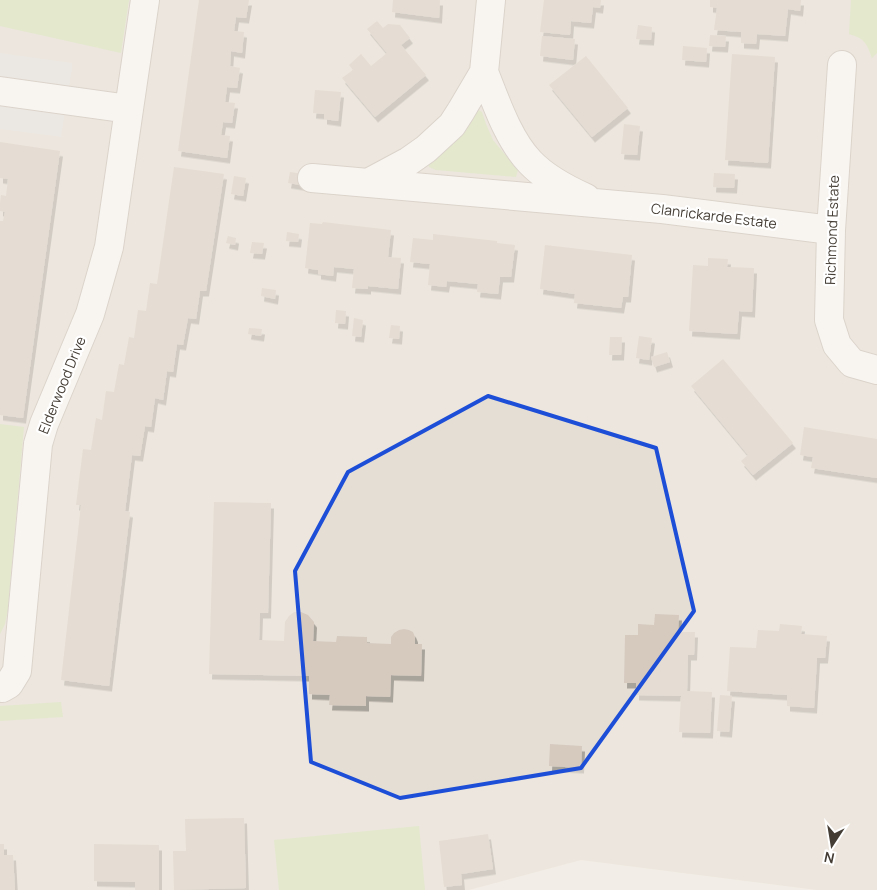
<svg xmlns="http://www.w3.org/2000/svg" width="877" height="890" font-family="Manrope,sans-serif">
<defs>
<filter id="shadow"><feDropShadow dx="3" dy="5.5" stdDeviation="0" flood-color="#0004"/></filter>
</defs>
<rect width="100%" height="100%" fill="#f2ede6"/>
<path fill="#e5ded4" d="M 0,0 L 877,0 L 877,890 L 817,890 L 581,860 L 469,890 L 0,890 Z"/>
<path fill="#d2e4b0" d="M 0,0 L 129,0 L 121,53 L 0,26 Z
M 851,0 L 877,0 L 877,53 L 872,58 C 866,42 865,39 849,34 Z
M 476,110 L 478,110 L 482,112 L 486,124 L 493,140 L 518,170 L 516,177 L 436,170 L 429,167 L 428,162 L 436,154 L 445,150 L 462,133 Z
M 0,424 L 24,427 L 8,610 L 5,624 L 0,634 Z
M 61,702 L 63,717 L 0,721 L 0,706 Z
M 419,826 L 425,890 L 279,890 L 274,840 Z"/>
<path fill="#e3e0de" d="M 0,53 L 73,63 L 61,137 L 0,129 Z"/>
<path fill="#d6cabf" filter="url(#shadow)" d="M 199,0 L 249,0 L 246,18 L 236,17 L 234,31 L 244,32 L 242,53 L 231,51 L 230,66 L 240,68 L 237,88 L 227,87 L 225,102 L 235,103 L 232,123 L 223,122 L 221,135 L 230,136 L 227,158 L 178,151 Z
M 393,0 L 440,0 L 439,18 L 392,12 Z
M 544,0 L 601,0 L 600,8 L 593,7 L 591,23 L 571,21 L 570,35 L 540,32 Z
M 710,0 L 801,0 L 800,11 L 788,9 L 785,36 L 757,34 L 756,44 L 741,43 L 741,32 L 714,30 L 717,8 L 710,7 Z
M 377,21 L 383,28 L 388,24 L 400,25 L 410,38 L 401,45 L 426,75 L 375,117 L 342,78 L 353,70 L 349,65 L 361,54 L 371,66 L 387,53 L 367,29 Z
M 638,25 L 652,27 L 651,40 L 636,39 Z
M 710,35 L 726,36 L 725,47 L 709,46 Z
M 542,36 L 575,39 L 573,60 L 540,56 Z
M 683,46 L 707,48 L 706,62 L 682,60 Z
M 732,54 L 775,57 L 768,163 L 725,160 Z
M 586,56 L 628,108 L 592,137 L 549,85 Z
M 315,90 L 341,92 L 338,121 L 324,119 L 324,114 L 313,113 Z
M 624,124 L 640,126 L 637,155 L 621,154 Z
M 0,142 L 60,151 L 23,418 L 0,415 L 0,221 L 3,221 L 5,212 L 0,211 L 0,203 L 1,195 L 6,196 L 8,179 L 0,178 Z
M 174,167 L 224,174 L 206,291 L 200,291 L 196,319 L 188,318 L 183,345 L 177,344 L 173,372 L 167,371 L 163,400 L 155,398 L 151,427 L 145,426 L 140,456 L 132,455 L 125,511 L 130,512 L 109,686 L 61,680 L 81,505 L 76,505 L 83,449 L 91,450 L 96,418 L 102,420 L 106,391 L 114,392 L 119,364 L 124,365 L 129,337 L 134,338 L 138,310 L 146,311 L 150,283 L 157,284 Z
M 290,172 L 303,174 L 301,185 L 288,183 Z
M 714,173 L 735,174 L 734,188 L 713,187 Z
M 234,176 L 246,178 L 243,196 L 231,194 Z
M 323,222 L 391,230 L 388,257 L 401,258 L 398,289 L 368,286 L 368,289 L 352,288 L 354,269 L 334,267 L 333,276 L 318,274 L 318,270 L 305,268 L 310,223 L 322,224 Z
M 287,232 L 299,234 L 298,242 L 286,241 Z
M 433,234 L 497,241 L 497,243 L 515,245 L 511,277 L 500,277 L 498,294 L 477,292 L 478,284 L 447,281 L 446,287 L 428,285 L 430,264 L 410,262 L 413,238 L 433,240 Z
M 228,236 L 236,238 L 235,245 L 226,243 Z
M 252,242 L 264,243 L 262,254 L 250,253 Z
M 545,245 L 632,255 L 628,297 L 623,297 L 621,308 L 574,303 L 575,294 L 540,289 Z
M 708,258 L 728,259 L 727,267 L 754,268 L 752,312 L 739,311 L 737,334 L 689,331 L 693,265 L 708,266 Z
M 262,288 L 276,290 L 275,299 L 261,296 Z
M 336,310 L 346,311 L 345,324 L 335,323 Z
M 354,318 L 363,320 L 361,337 L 352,336 Z
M 391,325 L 400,326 L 399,339 L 389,338 Z
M 249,328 L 262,329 L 261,336 L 248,334 Z
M 639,336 L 652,338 L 649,360 L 636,358 Z
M 610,337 L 622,337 L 621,355 L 609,355 Z
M 667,352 L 670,362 L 654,367 L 651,357 Z
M 723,359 L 793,443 L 753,475 L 741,461 L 748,455 L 691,386 Z
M 804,427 L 877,439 L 877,478 L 811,468 L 813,457 L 800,455 Z
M 214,502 L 271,503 L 268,613 L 260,613 L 259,640 L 284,641 L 285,622 L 289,616 L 294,612 L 301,612 L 308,615 L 314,622 L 313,641 L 336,642 L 337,636 L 367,637 L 367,643 L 391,644 L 391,637 L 394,633 L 399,630 L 404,629 L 409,630 L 413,632 L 415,637 L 415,644 L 422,644 L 421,676 L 391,675 L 390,697 L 366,696 L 366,706 L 329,705 L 330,695 L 309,694 L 309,676 L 209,674 Z
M 655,614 L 679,615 L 678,632 L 695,632 L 694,655 L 688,655 L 687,691 L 712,692 L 710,733 L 679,732 L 681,696 L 636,695 L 636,683 L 624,683 L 625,635 L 638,635 L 638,624 L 654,625 Z
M 780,624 L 802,626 L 801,634 L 827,636 L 825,658 L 817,658 L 814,708 L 787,706 L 787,695 L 727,691 L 730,647 L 756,648 L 758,630 L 779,631 Z
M 720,695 L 732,696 L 729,732 L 717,731 Z
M 550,744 L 582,746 L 581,768 L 549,766 Z
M 244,818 L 246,888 L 174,890 L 173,851 L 186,851 L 185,819 Z
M 488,834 L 493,869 L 461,874 L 462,885 L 444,887 L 439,841 Z
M 0,844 L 4,844 L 4,855 L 13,855 L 15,890 L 0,890 Z
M 94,844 L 159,845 L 159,890 L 135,890 L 135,882 L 94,881 Z"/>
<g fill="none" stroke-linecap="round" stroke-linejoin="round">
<g stroke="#c0b6ac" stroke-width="30">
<path id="minor" d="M 842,65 L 831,230 L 829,320 L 837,345 L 852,363 L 877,370
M 484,72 C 496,102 508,139 530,162 C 545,178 566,189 586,198
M 0,91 L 129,109 L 109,247 L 90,314 L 44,424 L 38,444 L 17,671 L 9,684 L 2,688
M 129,109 L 145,0
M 312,178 L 662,209 L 831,230
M 368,183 L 409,161 L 426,149 L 452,125 L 461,111 L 484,72 L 491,0"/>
</g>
<use href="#minor" stroke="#fff" stroke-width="28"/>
</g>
<path d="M0 0H877V890H0ZM 488,396 L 656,448 L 694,611 L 581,768 L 400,798 L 311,762 L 295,571 L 348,472 Z" fill="#f2ede6" fill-opacity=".55" fill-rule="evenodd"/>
<path fill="none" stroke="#1d4ed8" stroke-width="4" stroke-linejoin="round" d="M 488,396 L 656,448 L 694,611 L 581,768 L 400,798 L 311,762 L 295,571 L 348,472 Z"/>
<g text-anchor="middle" stroke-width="4.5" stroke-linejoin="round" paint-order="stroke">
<g font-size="14" fill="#443d35" stroke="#fff">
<text transform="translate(714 216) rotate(7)" y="5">Clanrickarde Estate</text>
<text transform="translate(832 230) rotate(-88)" y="5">Richmond Estate</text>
<text transform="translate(62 385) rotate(-68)" y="5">Elderwood Drive</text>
</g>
</g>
<g transform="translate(832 845) rotate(192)" stroke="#ffffff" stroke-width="4" paint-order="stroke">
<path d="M0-4L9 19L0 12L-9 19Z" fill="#443d35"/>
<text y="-8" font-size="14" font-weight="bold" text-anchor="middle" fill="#443d35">N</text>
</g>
</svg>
